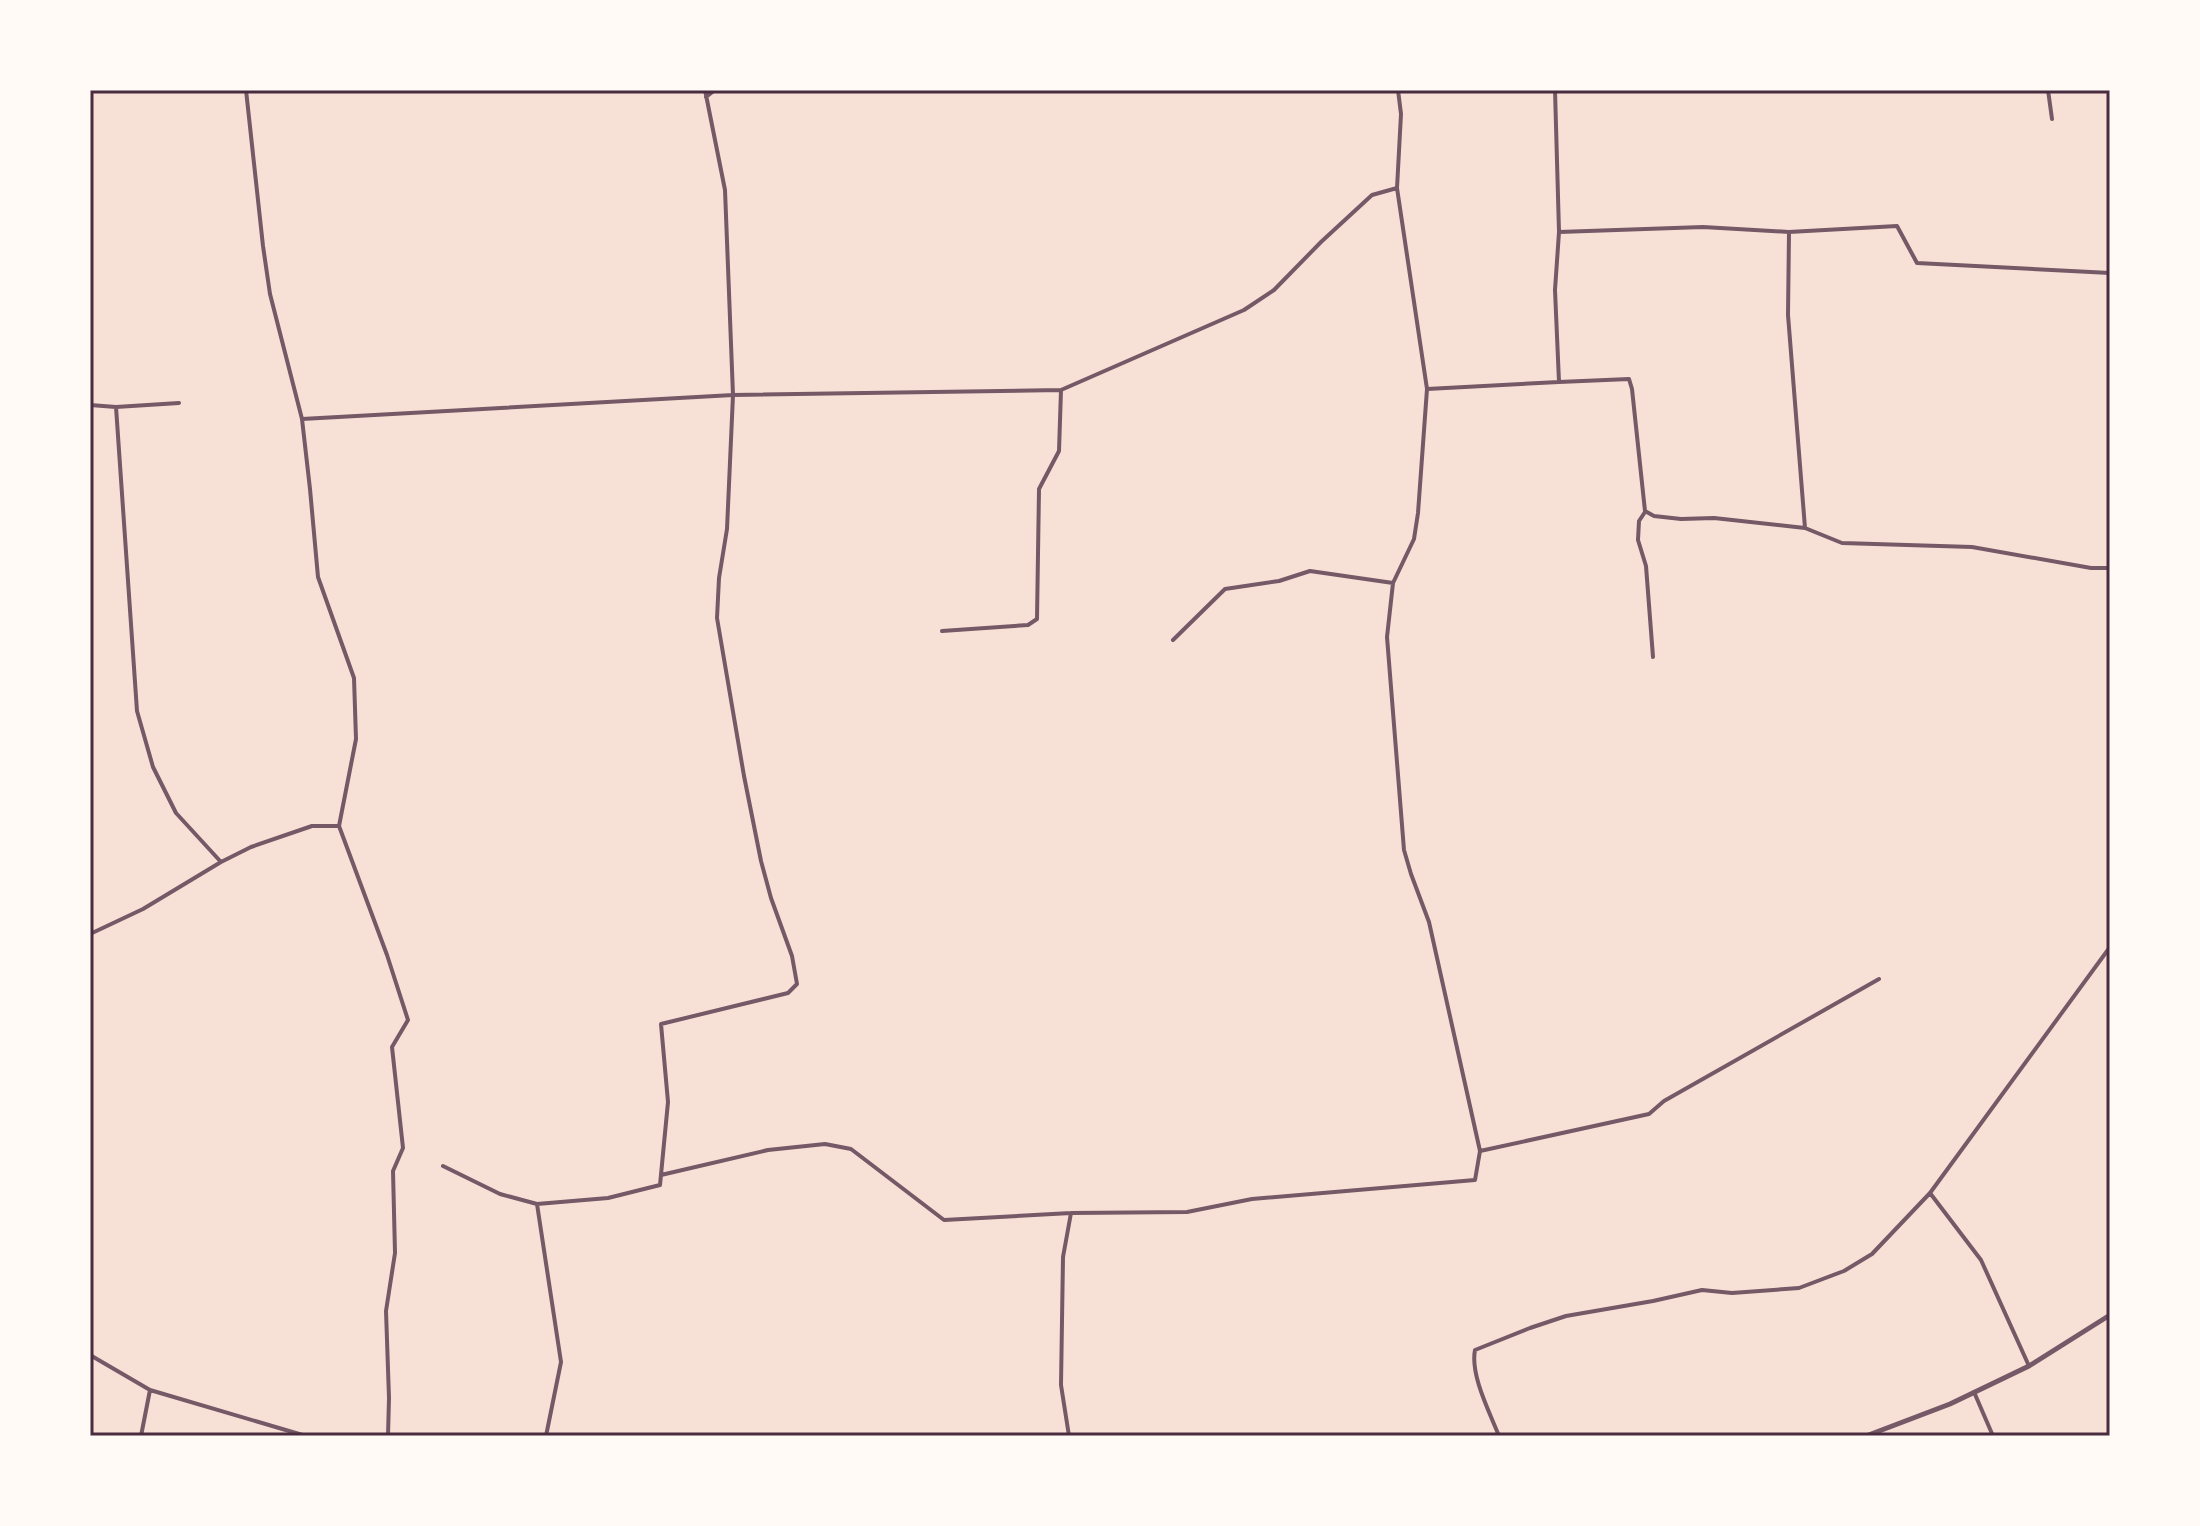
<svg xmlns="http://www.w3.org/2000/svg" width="2200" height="1526" font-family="'Exo 2',sans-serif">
<rect width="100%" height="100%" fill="#f7e1d7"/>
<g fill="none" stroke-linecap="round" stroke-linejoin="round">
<path stroke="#755966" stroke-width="4" d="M 246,90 L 263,246 L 270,294 L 302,419 L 310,489 L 318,577 L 354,678 L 356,739 L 339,826 L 387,955 L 408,1020 L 392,1047 L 403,1148 L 393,1171 L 395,1253 L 386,1311 L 389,1398 L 388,1436
M 2048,90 L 2052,119
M 706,97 L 715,90
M 1397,188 L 1401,114 L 1398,90
M 1559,232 L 1703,227 L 1789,232 L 1897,226 L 1917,263 L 2110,273
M 1789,232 L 1788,315 L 1805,528
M 1559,382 L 1629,379 L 1632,389 L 1645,511 L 1654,516 L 1681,519 L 1714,518 L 1805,528 L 1842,543 L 1972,547 L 2091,568 L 2110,568
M 1427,389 L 1418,513 L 1414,539 L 1393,583 L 1387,637 L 1404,850 L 1411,874 L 1429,922 L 1480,1151 L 1649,1114 L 1664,1101 L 1879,979
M 90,405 L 116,407 L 179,403
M 116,407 L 137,711 L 153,767 L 176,813 L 221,862
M 302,419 L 733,395 L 1061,390 L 1244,310 L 1274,290 L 1321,242 L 1372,195 L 1397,188 L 1427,389 L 1559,382 L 1555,290 L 1559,232 L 1555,90
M 1645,512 L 1639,521 L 1638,540 L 1646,566 L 1653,657
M 942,631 L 1028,625 L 1037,619 L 1039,489 L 1059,451 L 1061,390
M 1173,640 L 1225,589 L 1279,581 L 1310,571 L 1393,583
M 90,934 L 143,909 L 221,862 L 251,847 L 312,826 L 338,826
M 443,1166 L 500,1194 L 537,1204
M 661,1175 L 768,1150 L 825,1144 L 851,1149 L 944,1220 L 1071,1213 L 1187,1212 L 1252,1199 L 1475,1180 L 1480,1151
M 1930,1193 L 1981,1260 L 2029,1366
M 90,1355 L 150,1390 L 306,1436
M 1974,1392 L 1993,1436
M 141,1436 L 150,1390
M 546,1436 L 561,1362 L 537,1204 L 608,1198 L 660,1185 L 668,1102 L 661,1024 L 788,993 L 797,984 L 792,956 L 771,898 L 761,861 L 744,776 L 717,618 L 719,578 L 727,529 L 733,395 L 725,190 L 705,90
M 1069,1436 L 1061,1385 L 1063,1257 L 1071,1213
M 1499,1436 C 1490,1413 1470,1375 1475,1350 L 1530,1328 L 1566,1316 L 1653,1301 L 1702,1290 L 1732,1293 L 1799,1288 L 1844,1271 L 1872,1254 L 1930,1193 L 2110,947"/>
<path stroke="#755966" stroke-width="5" d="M 1866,1436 L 1950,1404 L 2029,1366 L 2110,1315"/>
</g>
<rect width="2200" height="1526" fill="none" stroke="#fffaf5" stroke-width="184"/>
<rect x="92" y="92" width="2016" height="1342" fill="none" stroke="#4a2c40" stroke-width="3"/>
</svg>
